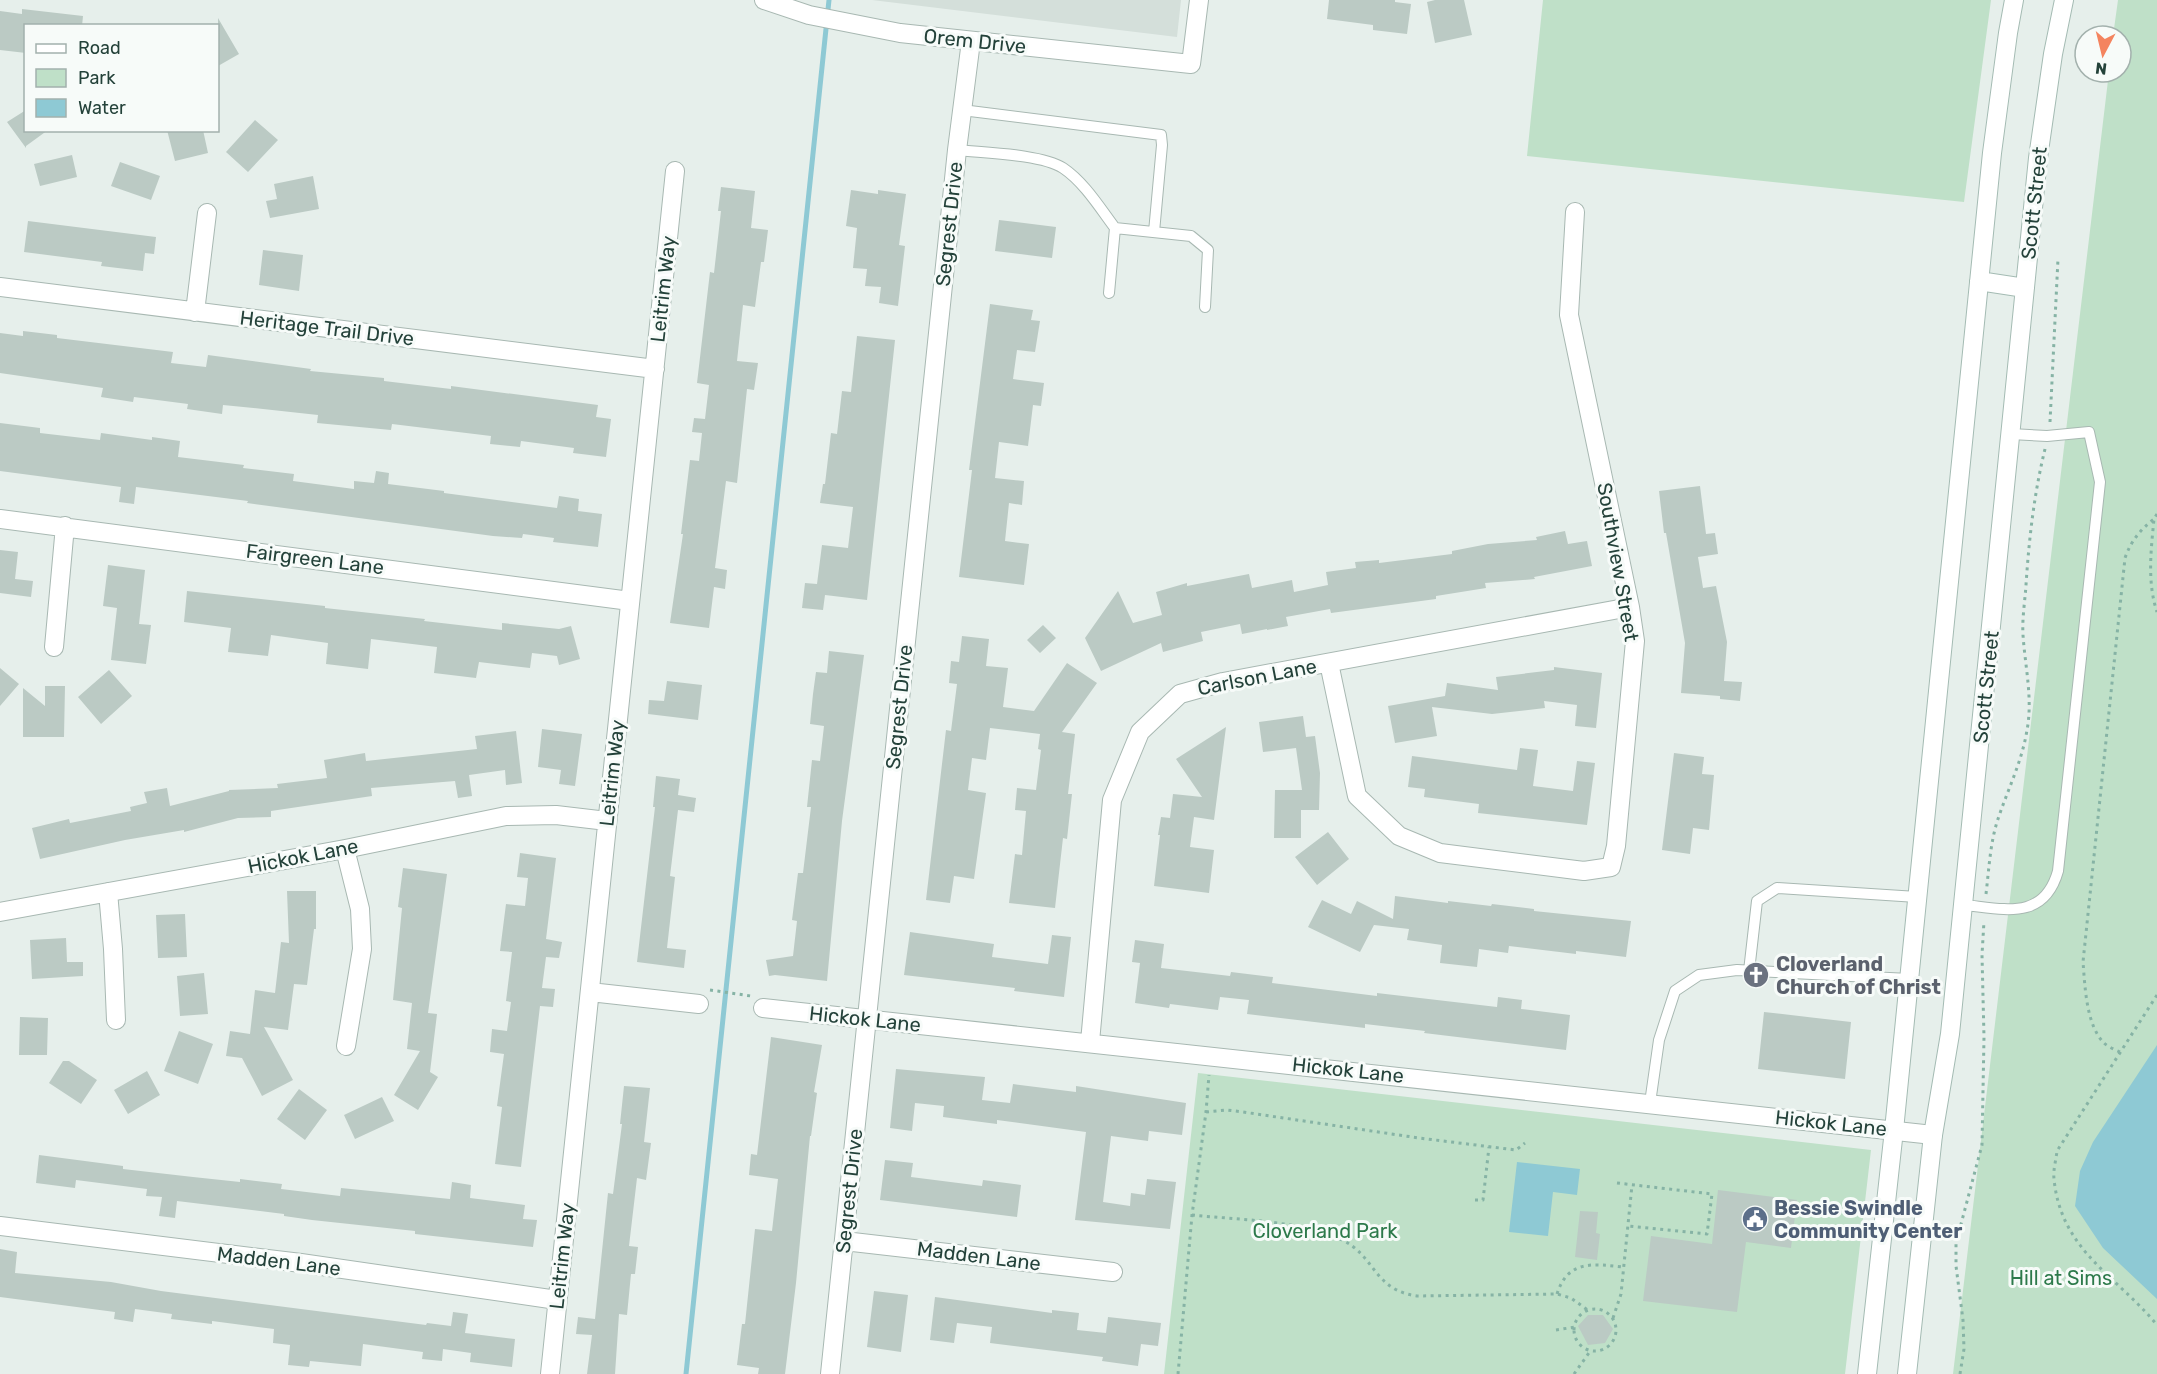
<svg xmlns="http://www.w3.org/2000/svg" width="2157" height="1374" font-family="Rubik,sans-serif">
<rect width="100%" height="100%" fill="#e6efeb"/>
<path fill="#d4dfda" d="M 872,0 L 1181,0 L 1177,37 Z"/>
<path fill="#bfe0c8" d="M 1543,0 L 1991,0 L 1964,202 L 1527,156 Z
M 2118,0 L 2157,0 L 2157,1374 L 1953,1374 L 2109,72 L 2121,72 L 2121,36 L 2113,36 Z
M 1198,1073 L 1871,1150 L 1845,1374 L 1164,1374 Z"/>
<path fill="#8ec9d4" d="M 2157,1045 L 2157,1299 L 2103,1248 L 2075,1206 L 2080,1171 L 2093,1142 Z
M 1517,1162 L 1580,1169 L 1577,1195 L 1553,1192 L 1548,1236 L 1509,1232 Z"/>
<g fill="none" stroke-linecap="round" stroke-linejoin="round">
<path stroke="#8ec9d4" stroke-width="5" d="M 686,1374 L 829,0"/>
</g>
<path fill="#bbcac4" d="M 1329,0 L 1395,0 L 1395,2 L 1411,4 L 1407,34 L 1373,30 L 1373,25 L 1327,19 Z
M 1435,0 L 1464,0 L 1472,35 L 1435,43 L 1427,2 Z
M 22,9 L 83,16 L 82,26 L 26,26 L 26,53 L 0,50 L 0,11 L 22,14 Z
M 218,18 L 239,54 L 218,66 Z
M 26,110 L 26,130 L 48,130 L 26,146 L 26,148 L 7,122 Z
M 255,120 L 278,140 L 248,172 L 226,152 Z
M 167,130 L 203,130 L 208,153 L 175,161 Z
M 72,155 L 77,177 L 40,186 L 34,164 Z
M 120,162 L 160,176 L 151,200 L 111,186 Z
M 313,176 L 319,209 L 270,218 L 266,201 L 277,199 L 274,184 Z
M 721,187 L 755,191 L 751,228 L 768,230 L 764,262 L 761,262 L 755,307 L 743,305 L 737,361 L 758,363 L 754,390 L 747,389 L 737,483 L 726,481 L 715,568 L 727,570 L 725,589 L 714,587 L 709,628 L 670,623 L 683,534 L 681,534 L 690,460 L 699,461 L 702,433 L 692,432 L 694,418 L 705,419 L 709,385 L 697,383 L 710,272 L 714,273 L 721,211 L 718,211 Z
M 851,190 L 878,194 L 878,190 L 906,194 L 899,245 L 905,246 L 898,306 L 879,303 L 881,287 L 865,286 L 867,269 L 853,268 L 857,228 L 846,226 Z
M 999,220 L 1056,227 L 1052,258 L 995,251 Z
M 28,221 L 156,237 L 154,254 L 145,253 L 143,271 L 101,266 L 102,262 L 24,252 Z
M 263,250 L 303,255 L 299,291 L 259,285 Z
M 990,304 L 1033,310 L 1031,320 L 1040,321 L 1035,352 L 1017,350 L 1013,379 L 1044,383 L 1041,406 L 1033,405 L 1028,446 L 999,442 L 995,478 L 1024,481 L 1022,505 L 1009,503 L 1005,541 L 1029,544 L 1024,585 L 959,577 L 972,470 L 969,470 Z
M 23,331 L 57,335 L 57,338 L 173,352 L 171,363 L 206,367 L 208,355 L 311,369 L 310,371 L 384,378 L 384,381 L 451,389 L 451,386 L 598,405 L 596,417 L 611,419 L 606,457 L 573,453 L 574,448 L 521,441 L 520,447 L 490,444 L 491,436 L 392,424 L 391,430 L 317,423 L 318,415 L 263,409 L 223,405 L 222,414 L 187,409 L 188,404 L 134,397 L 133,402 L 101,397 L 103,388 L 0,373 L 0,333 L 23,336 Z
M 857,336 L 895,340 L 867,600 L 825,595 L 823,610 L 802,608 L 805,583 L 817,584 L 822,545 L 848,548 L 853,507 L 820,503 L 823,484 L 825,484 L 831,433 L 837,434 L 842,391 L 851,392 Z
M 0,423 L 40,428 L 40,433 L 100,440 L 101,433 L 152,440 L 152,437 L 180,441 L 178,457 L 244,465 L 243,468 L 294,474 L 293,481 L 354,489 L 354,481 L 374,483 L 376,471 L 389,473 L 388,484 L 444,491 L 444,493 L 557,508 L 559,496 L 579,499 L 578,511 L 602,514 L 598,547 L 553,542 L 554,538 L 523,534 L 522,538 L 493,536 L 247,503 L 248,501 L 136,487 L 134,504 L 119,502 L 121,487 L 0,471 Z
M 1700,486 L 1706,534 L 1715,533 L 1718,554 L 1698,557 L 1703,588 L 1716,586 L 1727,642 L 1724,681 L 1742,682 L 1740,701 L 1720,699 L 1720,696 L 1681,693 L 1685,643 L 1666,533 L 1664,533 L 1659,491 Z
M 1565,531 L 1568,544 L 1587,541 L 1592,566 L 1534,577 L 1535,579 L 1485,583 L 1486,588 L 1436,596 L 1436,599 L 1331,613 L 1330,609 L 1286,617 L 1288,626 L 1267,630 L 1267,629 L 1242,634 L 1240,624 L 1201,632 L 1203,641 L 1163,652 L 1161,643 L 1101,671 L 1085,638 L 1118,591 L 1133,623 L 1162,615 L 1156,592 L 1187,583 L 1187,586 L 1249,574 L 1252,588 L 1292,580 L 1294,592 L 1328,585 L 1326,572 L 1356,568 L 1355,562 L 1379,560 L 1379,563 L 1452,554 L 1452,551 L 1488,544 L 1537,540 L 1536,537 Z
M 0,550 L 18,552 L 15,579 L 33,581 L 31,597 L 0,593 Z
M 108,565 L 145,570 L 139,624 L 151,625 L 146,664 L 111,660 L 117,608 L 103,606 Z
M 187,591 L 325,606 L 325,608 L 425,619 L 424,621 L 502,630 L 502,623 L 559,629 L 571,626 L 580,659 L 559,665 L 557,656 L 532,653 L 530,668 L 479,662 L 476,678 L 434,673 L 437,647 L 371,639 L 368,669 L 326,664 L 328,643 L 271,635 L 268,656 L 228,652 L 231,628 L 184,622 Z
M 1043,625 L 1056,638 L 1040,653 L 1027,640 Z
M 962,636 L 989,639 L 986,666 L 1008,668 L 1003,707 L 1034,711 L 1067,663 L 1097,683 L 1062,732 L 1075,734 L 1068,794 L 1072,794 L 1067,839 L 1063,838 L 1055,908 L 1009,903 L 1015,854 L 1022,855 L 1026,811 L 1015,810 L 1017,788 L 1036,790 L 1041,750 L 1038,749 L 1040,734 L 990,728 L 986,760 L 972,758 L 968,790 L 986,793 L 974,879 L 954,876 L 950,903 L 926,900 L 946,730 L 951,731 L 957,684 L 949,683 L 951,661 L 959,662 Z
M 829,651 L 864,655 L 842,821 L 827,981 L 775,975 L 769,976 L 766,960 L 793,956 L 797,921 L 792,920 L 798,873 L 803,873 L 811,807 L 807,807 L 812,760 L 820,761 L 824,726 L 810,724 L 813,694 L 816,672 L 827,673 Z
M 1554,667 L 1602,673 L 1596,728 L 1575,726 L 1577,705 L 1544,701 L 1545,708 L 1492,714 L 1432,707 L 1437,736 L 1395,743 L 1388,706 L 1445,696 L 1447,683 L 1498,690 L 1496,677 L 1554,670 Z
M 0,668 L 19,684 L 0,706 Z
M 109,670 L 132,696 L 101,724 L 78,697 Z
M 667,681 L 702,685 L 698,720 L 648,714 L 649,700 L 664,701 Z
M 45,686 L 65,686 L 64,737 L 23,737 L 23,688 L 45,706 Z
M 1303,716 L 1306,737 L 1315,736 L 1320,773 L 1319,810 L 1301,810 L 1301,838 L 1274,838 L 1275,790 L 1302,790 L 1296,748 L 1263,752 L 1259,722 Z
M 1226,727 L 1214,820 L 1194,817 L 1190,847 L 1214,850 L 1209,893 L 1154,886 L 1160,835 L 1158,835 L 1161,817 L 1170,818 L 1173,794 L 1202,797 L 1176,759 Z
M 542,729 L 582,734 L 575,786 L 559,784 L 561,770 L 538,767 Z
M 516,731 L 522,783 L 506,785 L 505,770 L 469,775 L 472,796 L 458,798 L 455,781 L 371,788 L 372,796 L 271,811 L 271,817 L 238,818 L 184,832 L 184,830 L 125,840 L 40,859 L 32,828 L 69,819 L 70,823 L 131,811 L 130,807 L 147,803 L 144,792 L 167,788 L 170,806 L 229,791 L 229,790 L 278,788 L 277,784 L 327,778 L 324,760 L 365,753 L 366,761 L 477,749 L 475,736 Z
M 1520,748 L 1538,750 L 1533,786 L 1573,791 L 1577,761 L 1595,763 L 1587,825 L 1478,813 L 1479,804 L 1424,797 L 1425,789 L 1408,787 L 1412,756 L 1517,770 Z
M 1674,753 L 1704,757 L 1702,774 L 1714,775 L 1709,830 L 1693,828 L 1690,854 L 1662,850 Z
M 656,776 L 680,779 L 678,795 L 696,798 L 694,812 L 678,810 L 670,876 L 675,877 L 667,948 L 686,950 L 684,968 L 637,962 L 655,807 L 653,807 Z
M 1328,832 L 1349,859 L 1317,885 L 1295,857 Z
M 520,853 L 556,858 L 546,939 L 562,942 L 559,958 L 546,957 L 542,988 L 555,989 L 553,1007 L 540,1006 L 521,1167 L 495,1164 L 502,1107 L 497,1106 L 504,1054 L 490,1052 L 492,1029 L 507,1031 L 511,1002 L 506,1001 L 512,952 L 500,951 L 506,904 L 525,906 L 528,878 L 517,877 Z
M 403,868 L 447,874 L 428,1013 L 437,1014 L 430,1072 L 438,1077 L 418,1110 L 394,1095 L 420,1051 L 407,1049 L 412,1003 L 393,1000 L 402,908 L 398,907 Z
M 287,891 L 316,891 L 316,929 L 314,929 L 307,985 L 294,984 L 288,1030 L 264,1027 L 293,1080 L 262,1096 L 242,1058 L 226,1056 L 230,1031 L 250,1034 L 255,990 L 275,993 L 281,942 L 289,943 Z
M 1395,896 L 1448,903 L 1448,901 L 1491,906 L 1492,904 L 1534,909 L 1534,911 L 1631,921 L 1626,957 L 1576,951 L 1576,954 L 1509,946 L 1508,953 L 1479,949 L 1477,967 L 1440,963 L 1442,945 L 1407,940 L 1409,929 L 1374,925 L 1360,952 L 1308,927 L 1322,900 L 1351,914 L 1357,901 L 1393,919 Z
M 185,914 L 187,957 L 158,958 L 156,915 Z
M 910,932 L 994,944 L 992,957 L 1048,964 L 1052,935 L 1071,937 L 1064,997 L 1014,991 L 1015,988 L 904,975 Z
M 66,938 L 67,962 L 83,962 L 83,976 L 32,979 L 30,940 Z
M 1135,940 L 1164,944 L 1161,968 L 1230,976 L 1231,972 L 1273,977 L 1272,983 L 1377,996 L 1377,993 L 1497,1007 L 1498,997 L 1522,1000 L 1521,1009 L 1570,1015 L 1566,1050 L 1424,1033 L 1425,1031 L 1365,1024 L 1365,1028 L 1247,1014 L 1249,1000 L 1220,997 L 1218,1010 L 1170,1004 L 1169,1008 L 1135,1003 L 1140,963 L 1132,962 Z
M 204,973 L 208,1014 L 180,1016 L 177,976 Z
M 1764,1012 L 1851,1022 L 1845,1079 L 1758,1069 Z
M 20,1017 L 48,1018 L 47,1055 L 19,1055 Z
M 179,1031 L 213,1044 L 198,1084 L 164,1071 Z
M 771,1037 L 822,1045 L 814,1092 L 817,1093 L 811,1136 L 810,1136 L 796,1283 L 785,1374 L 758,1374 L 759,1368 L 737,1365 L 742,1324 L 745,1324 L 755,1229 L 772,1231 L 778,1179 L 749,1175 L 751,1154 L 757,1155 Z
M 63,1061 L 69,1061 L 97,1080 L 81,1104 L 49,1083 Z
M 896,1069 L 985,1077 L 982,1100 L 1010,1103 L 1013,1084 L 1076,1092 L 1076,1086 L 1186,1103 L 1182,1135 L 1149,1131 L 1148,1141 L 1111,1136 L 1103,1202 L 1130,1206 L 1131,1193 L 1145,1195 L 1147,1179 L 1176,1182 L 1170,1229 L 1075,1220 L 1086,1132 L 997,1120 L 997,1124 L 943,1117 L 944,1106 L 915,1103 L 912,1131 L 890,1128 Z
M 147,1071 L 160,1095 L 128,1114 L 114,1090 Z
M 624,1086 L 650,1088 L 644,1142 L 651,1143 L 646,1180 L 637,1178 L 629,1246 L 638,1247 L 635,1274 L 631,1274 L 627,1315 L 619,1314 L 615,1374 L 587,1374 L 592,1335 L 576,1334 L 578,1317 L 595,1319 L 608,1193 L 613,1194 L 622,1124 L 620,1124 Z
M 299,1089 L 327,1110 L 305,1140 L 277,1119 Z
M 382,1097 L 394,1121 L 355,1139 L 344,1115 Z
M 39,1155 L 123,1166 L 123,1169 L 193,1177 L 240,1182 L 240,1179 L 282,1184 L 281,1189 L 340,1196 L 341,1188 L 450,1199 L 452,1182 L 471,1185 L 470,1198 L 525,1205 L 523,1219 L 537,1220 L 533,1247 L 415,1234 L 415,1231 L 312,1220 L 284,1216 L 284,1214 L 177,1201 L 175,1218 L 159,1216 L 162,1197 L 146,1196 L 147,1189 L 76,1180 L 75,1188 L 36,1183 Z
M 885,1160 L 913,1163 L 911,1177 L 982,1186 L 983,1180 L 1021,1185 L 1017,1217 L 880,1200 Z
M 1718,1190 L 1797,1200 L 1791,1248 L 1746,1242 L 1737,1312 L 1643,1301 L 1651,1236 L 1712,1244 Z
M 1580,1211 L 1598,1212 L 1596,1233 L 1600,1234 L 1597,1260 L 1575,1257 Z
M 0,1249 L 17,1252 L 15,1273 L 111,1282 L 161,1291 L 426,1325 L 427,1323 L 451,1326 L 453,1312 L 468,1314 L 465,1333 L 515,1339 L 512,1367 L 470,1362 L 471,1353 L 443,1349 L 442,1361 L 422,1359 L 423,1352 L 363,1344 L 361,1366 L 310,1361 L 309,1367 L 288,1365 L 290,1345 L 273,1343 L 274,1329 L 212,1321 L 212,1324 L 171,1319 L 172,1314 L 135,1309 L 133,1322 L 114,1319 L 115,1312 L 0,1297 Z
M 874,1291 L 908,1295 L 901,1352 L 867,1347 Z
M 935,1297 L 1052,1313 L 1052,1310 L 1079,1313 L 1077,1330 L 1106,1333 L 1108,1317 L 1161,1323 L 1158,1346 L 1141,1344 L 1138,1366 L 1102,1361 L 1103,1357 L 990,1343 L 992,1327 L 957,1323 L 954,1343 L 930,1340 Z
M 1588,1315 L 1603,1315 L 1613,1329 L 1605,1343 L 1588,1345 L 1578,1326 Z"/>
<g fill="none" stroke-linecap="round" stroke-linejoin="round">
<g stroke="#a8b8b2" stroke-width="12">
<path id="lane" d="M 962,110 L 1161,135 L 1162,145 L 1154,232
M 957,150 C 984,153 1041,154 1063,168 C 1084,182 1100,208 1115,228 L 1191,236 L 1208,250 L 1205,307
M 1109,293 L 1115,228
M 1964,905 C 2004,909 2044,921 2058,871 L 2100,482 L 2089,432 L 2047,436 L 2011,434
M 1749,971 L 1757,901 L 1777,888 L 1917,897
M 1650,1103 L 1659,1040 L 1675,991 L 1699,975 L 1737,970 L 1909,979"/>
</g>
<g stroke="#a8b8b2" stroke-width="20">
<path id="street" d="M 764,0 L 809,15 L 900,33 L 1191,64 L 1199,0
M 0,287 L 655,369
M 195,312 L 207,213
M 0,519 L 630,601
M 54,647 L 65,526
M 1329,663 L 1357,796 L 1399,836 L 1440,853 L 1584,871 L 1611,867 L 1616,846 L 1635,641 L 1630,607 L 1569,315 L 1575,212
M 345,849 L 360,909 L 362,949 L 346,1046
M 108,892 L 113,949 L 116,1020
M 0,912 L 345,849 L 506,816 L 556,815 L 607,821
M 590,992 L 699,1004
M 763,1008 L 1933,1135
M 1090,1042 L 1112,800 L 1140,732 L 1180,694 L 1223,682 L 1630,607
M 0,1226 L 301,1263 L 557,1300
M 844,1241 L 1113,1272
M 550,1374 L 675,171
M 830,1374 L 957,150 L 971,41"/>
</g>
<g stroke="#a4bbb3" stroke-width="20">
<path id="secondary" d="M 1979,281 L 2025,288
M 1867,1374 L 1894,1130 L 1992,153 L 2008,33 L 2014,0
M 1907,1374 L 1933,1135 L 1950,1034 L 2038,158 L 2053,54 L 2064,0"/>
</g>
<path stroke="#86b3a5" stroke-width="3" stroke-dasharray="3 4.5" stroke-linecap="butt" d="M 2050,422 L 2058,259
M 2157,514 L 2154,519 C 2151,550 2147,582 2157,612
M 1986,894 C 1989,869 1990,845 1997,822 C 2007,791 2022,762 2027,730 C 2033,699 2025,666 2023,635 C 2022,618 2025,601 2026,585 C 2029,539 2034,494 2045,449
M 710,990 L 751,996
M 2157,995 L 2057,1151 C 2056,1160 2053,1170 2054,1179 C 2061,1251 2117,1276 2157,1325
M 2120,1052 C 2116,1050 2108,1047 2104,1043 C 2086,1025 2085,986 2083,962 L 2125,558 C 2131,541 2140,530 2154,519
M 1206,1112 L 1227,1110 L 1243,1112 L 1419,1138 L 1516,1150 L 1525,1143
M 1617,1183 L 1712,1194 L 1707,1234 L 1628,1226
M 1475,1200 L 1483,1200 L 1489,1147
M 1192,1215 C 1239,1220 1299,1220 1342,1240 C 1375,1255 1373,1290 1417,1296 L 1557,1294 L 1571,1298 L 1589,1311
M 1557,1294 C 1568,1259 1594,1264 1623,1267
M1574 1330a21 21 0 1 1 42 0a21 21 0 1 1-42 0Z
M 1613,1318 L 1621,1294 L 1632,1185
M 1556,1330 L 1575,1327
M 1178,1374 L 1192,1215 L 1206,1112 L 1209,1075
M 1574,1374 L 1591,1350
M 1960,1374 L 1964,1349 L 1963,1320 L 1956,1266 L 1956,1243 L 1982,1145 L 1984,1037 L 1982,955 L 1984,921"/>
<use href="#lane" stroke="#fff" stroke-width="10"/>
<use href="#street" stroke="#fff" stroke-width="18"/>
<use href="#secondary" stroke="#fff" stroke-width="18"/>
</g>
<defs>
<g id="church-disc" transform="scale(1.35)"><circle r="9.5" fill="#6b7280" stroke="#f7fbf9"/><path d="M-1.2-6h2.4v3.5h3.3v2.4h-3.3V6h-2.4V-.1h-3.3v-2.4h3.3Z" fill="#fff"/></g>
<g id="civic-disc" transform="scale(1.35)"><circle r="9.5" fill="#5c6f8a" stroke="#f7fbf9"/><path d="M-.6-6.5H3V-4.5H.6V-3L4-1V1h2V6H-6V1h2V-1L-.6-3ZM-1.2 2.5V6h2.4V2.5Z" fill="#fff"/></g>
</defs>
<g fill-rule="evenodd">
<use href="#church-disc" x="1756" y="975"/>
<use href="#civic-disc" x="1755" y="1219"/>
</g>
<g text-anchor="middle" stroke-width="6" stroke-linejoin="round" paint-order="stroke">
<g font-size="20" fill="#24423a" stroke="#f7fbf9">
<text transform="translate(975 41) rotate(6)" y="7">Orem Drive</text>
<text transform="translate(2034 203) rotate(-84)" y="7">Scott Street</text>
<text transform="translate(949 224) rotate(-84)" y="7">Segrest Drive</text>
<text transform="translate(663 289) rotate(-84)" y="7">Leitrim Way</text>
<text transform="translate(327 328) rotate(7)" y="7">Heritage Trail Drive</text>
<text transform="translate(315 559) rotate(7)" y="7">Fairgreen Lane</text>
<text transform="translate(1618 562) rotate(80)" y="7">Southview Street</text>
<text transform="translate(1257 677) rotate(-11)" y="7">Carlson Lane</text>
<text transform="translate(1986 687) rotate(-84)" y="7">Scott Street</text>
<text transform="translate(899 707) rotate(-84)" y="7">Segrest Drive</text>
<text transform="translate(612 773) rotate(-84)" y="7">Leitrim Way</text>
<text transform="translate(303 856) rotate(-11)" y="7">Hickok Lane</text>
<text transform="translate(865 1019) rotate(6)" y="7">Hickok Lane</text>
<text transform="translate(1348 1070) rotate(6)" y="7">Hickok Lane</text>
<text transform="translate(1831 1123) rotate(6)" y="7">Hickok Lane</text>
<text transform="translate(849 1191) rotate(-84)" y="7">Segrest Drive</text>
<text transform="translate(562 1256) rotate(-84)" y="7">Leitrim Way</text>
<text transform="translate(979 1256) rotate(7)" y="7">Madden Lane</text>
<text transform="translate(279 1261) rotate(7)" y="7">Madden Lane</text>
</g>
<g font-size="20" font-weight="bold" fill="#5b616d" stroke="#f7fbf9" text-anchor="start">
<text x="1776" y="971">Cloverland<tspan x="1776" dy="23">Church of Christ</tspan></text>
</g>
<g font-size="20" font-weight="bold" fill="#4e5e75" stroke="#f7fbf9" text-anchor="start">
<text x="1774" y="1215">Bessie Swindle<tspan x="1774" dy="23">Community Center</tspan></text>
</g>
<g font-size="20" fill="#2d7a4b" stroke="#f7fbf9">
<text x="1325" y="1238">Cloverland Park</text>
<text x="2061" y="1285">Hill at Sims</text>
</g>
</g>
<rect x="24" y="24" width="195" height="108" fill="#f7fbf9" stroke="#a3b1ad" stroke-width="1.5"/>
<rect x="36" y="44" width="30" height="9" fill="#ffffff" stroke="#a3b1ad" stroke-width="1.5"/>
<text x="78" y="54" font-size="18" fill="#24423a">Road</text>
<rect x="36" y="69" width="30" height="18" fill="#bfe0c8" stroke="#a3b1ad" stroke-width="1.5"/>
<text x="78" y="84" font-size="18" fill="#24423a">Park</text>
<rect x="36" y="99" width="30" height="18" fill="#8ec9d4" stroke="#a3b1ad" stroke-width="1.5"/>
<text x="78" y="114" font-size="18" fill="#24423a">Water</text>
<g transform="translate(2103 54) rotate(187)"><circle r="28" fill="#f7fbf9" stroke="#a3b1ad" stroke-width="1.5"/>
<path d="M0-4.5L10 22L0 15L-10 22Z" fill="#f4845f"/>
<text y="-9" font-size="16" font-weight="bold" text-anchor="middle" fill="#24423a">N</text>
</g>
</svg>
